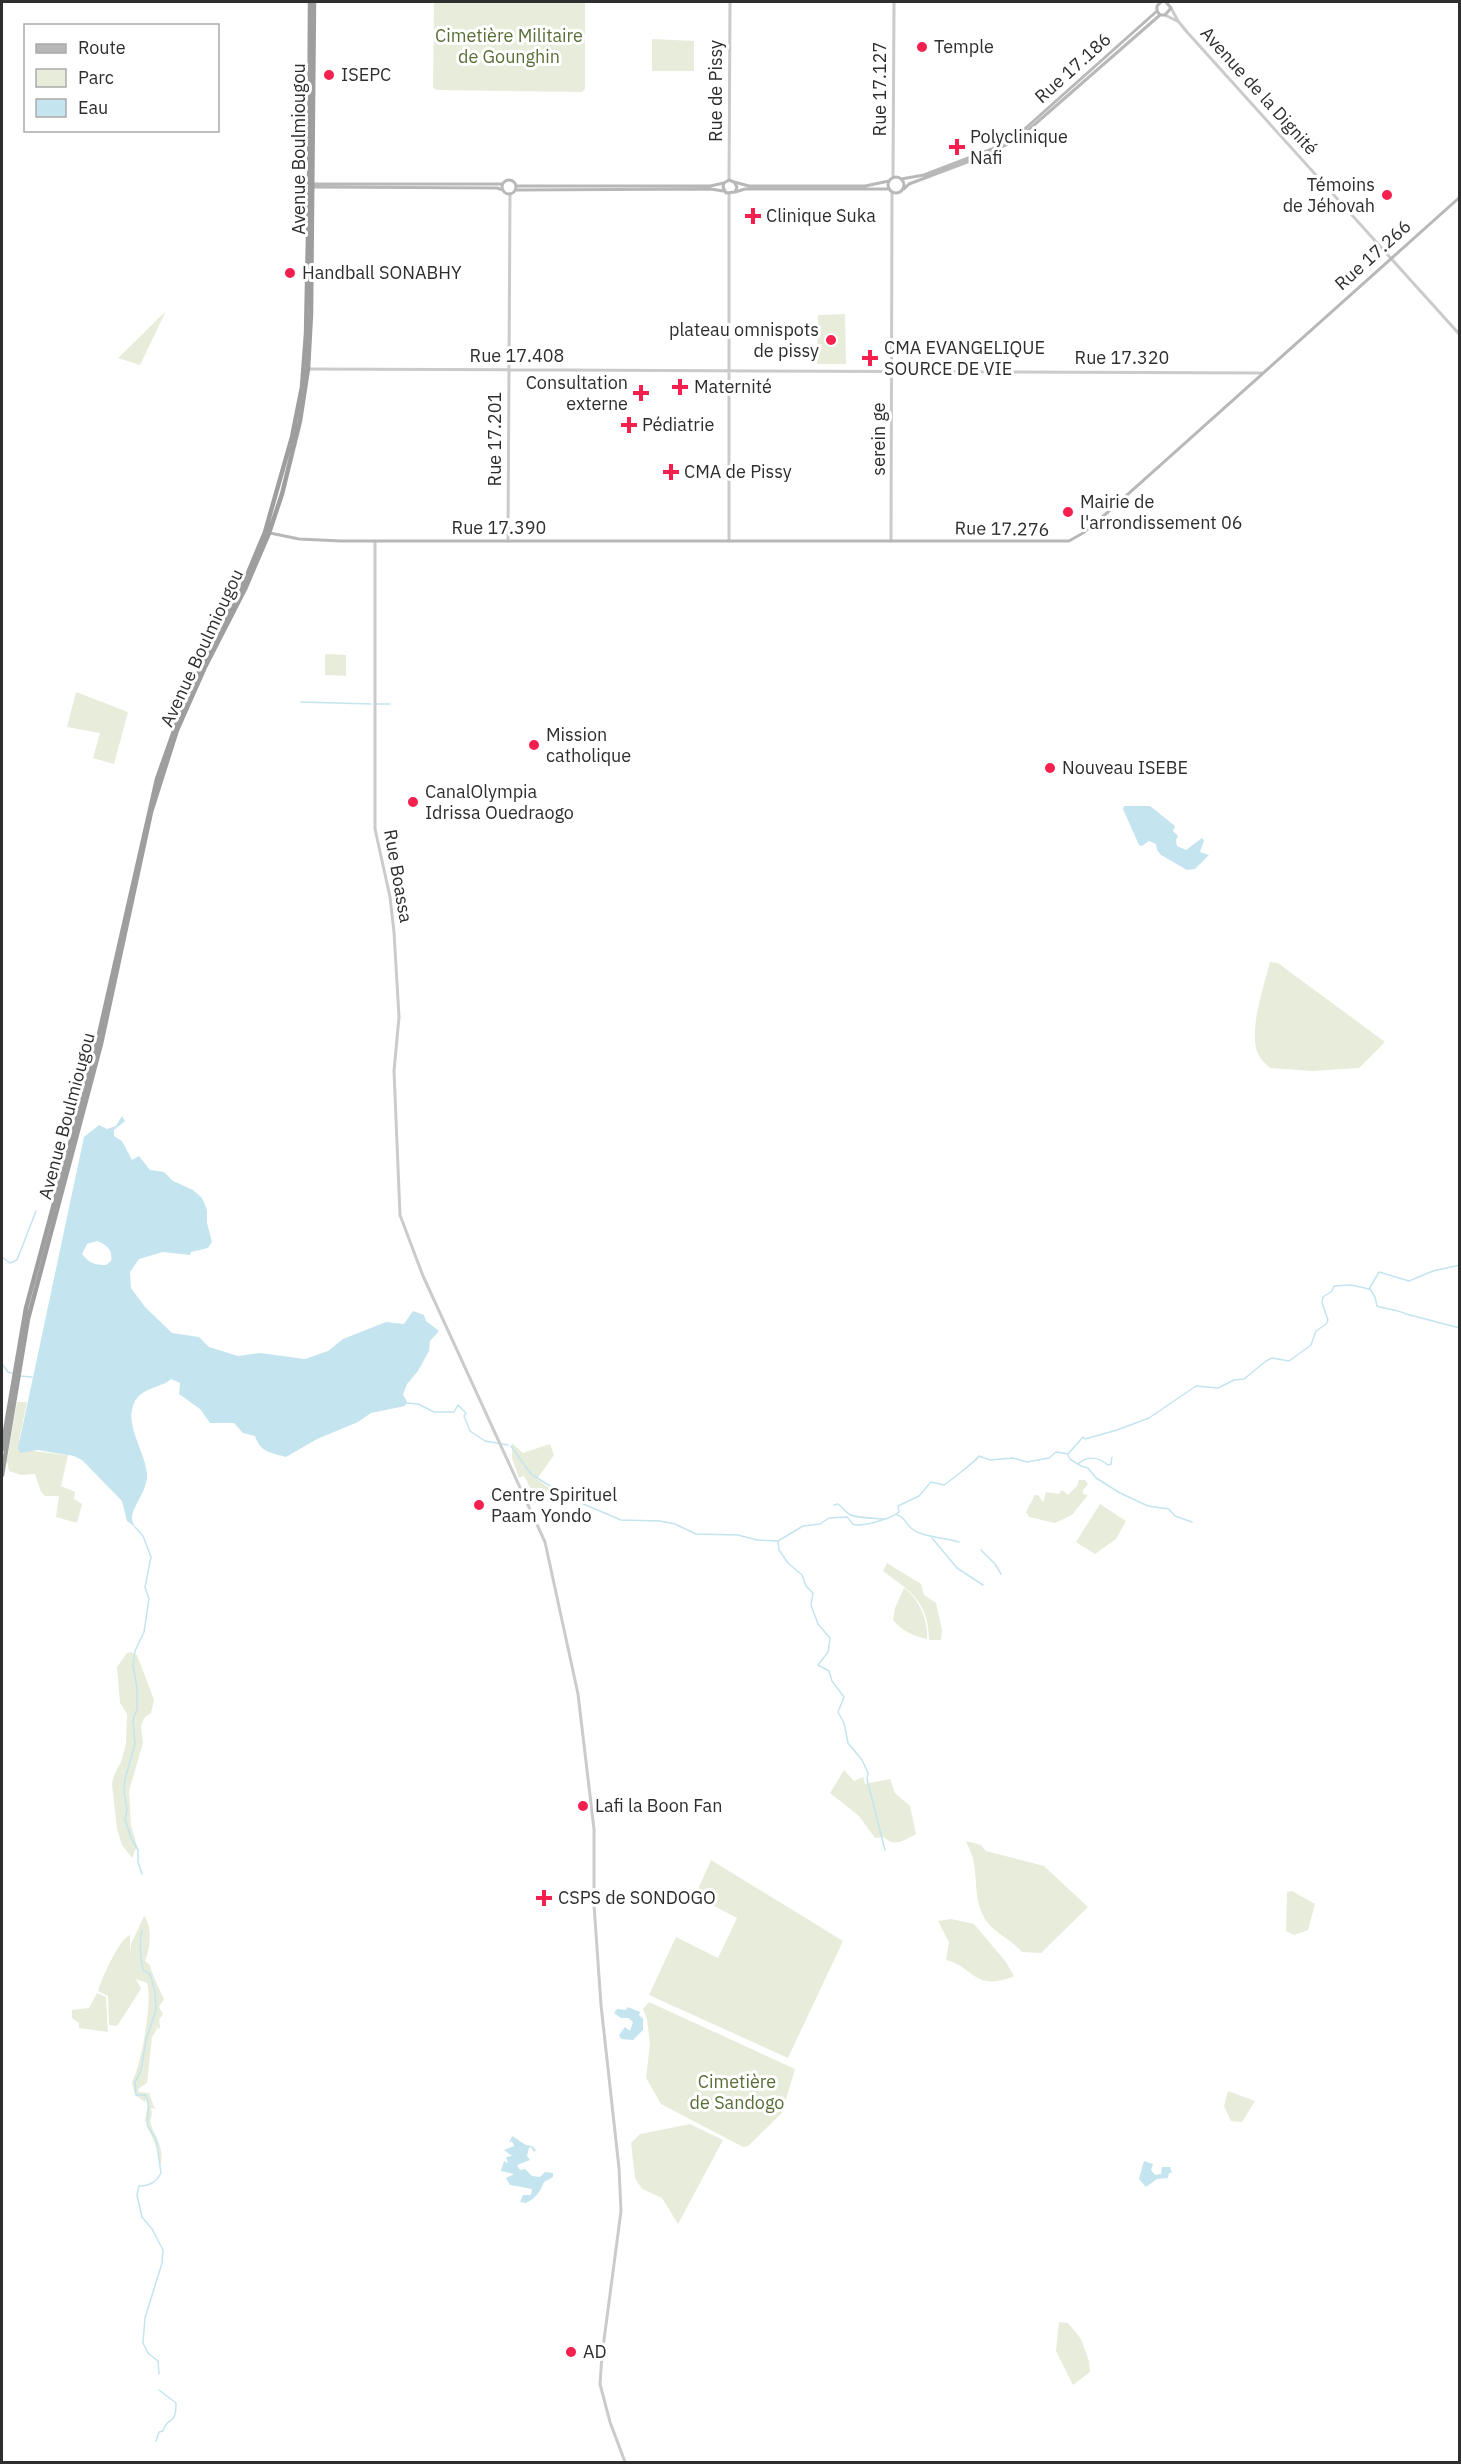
<svg xmlns="http://www.w3.org/2000/svg" width="1461" height="2464" font-family="'IBM Plex Sans',sans-serif">
<rect width="100%" height="100%" fill="#fff"/>
<path fill="#e7edda" d="M 434,2 L 585,2 L 585,89 L 582,92 L 436,90 L 433,87 Z
M 652,39 L 694,41 L 694,71 L 652,71 Z
M 166,311 L 140,365 L 118,358 Z
M 845,314 L 846,364 L 817,364 L 818,315 Z
M 325,654 L 346,655 L 346,676 L 325,675 Z
M 76,692 L 128,712 L 114,764 L 93,758 L 100,733 L 67,727 Z
M 1270,962 L 1278,963 L 1385,1042 L 1359,1068 L 1312,1071 L 1270,1068 C 1266,1064 1260,1059 1258,1054 C 1248,1031 1264,986 1270,962 Z
M 17,1402 L 27,1402 L 19,1441 L 33,1451 L 68,1455 L 61,1486 L 75,1492 L 74,1499 L 82,1504 L 77,1523 L 56,1517 L 59,1496 L 45,1496 L 41,1492 L 35,1474 L 21,1475 L 9,1471 L 7,1461 Z
M 512,1443 L 523,1453 L 550,1444 L 554,1455 L 537,1479 L 549,1488 L 538,1502 L 524,1476 L 519,1478 L 512,1458 Z
M 1079,1480 L 1085,1480 L 1088,1484 L 1083,1490 L 1083,1494 L 1088,1495 L 1072,1515 L 1055,1523 L 1029,1517 L 1026,1512 L 1035,1495 L 1038,1495 L 1043,1502 L 1046,1492 L 1059,1494 L 1062,1490 L 1068,1495 L 1077,1486 Z
M 1100,1504 L 1126,1521 L 1116,1539 L 1095,1554 L 1076,1542 Z
M 887,1563 L 921,1584 L 924,1595 L 936,1603 L 942,1630 L 941,1640 L 929,1640 C 929,1602 910,1591 883,1571 Z
M 904,1588 C 920,1600 928,1620 927,1639 C 913,1636 902,1631 893,1620 L 895,1608 Z
M 131,1652 L 137,1655 L 154,1700 L 151,1713 L 144,1718 L 141,1726 L 143,1743 L 129,1791 L 131,1825 L 137,1846 L 132,1858 L 122,1845 L 117,1829 L 112,1784 L 114,1775 L 121,1762 L 126,1744 L 127,1714 L 120,1703 L 117,1667 L 127,1653 Z
M 844,1770 L 854,1781 L 863,1777 L 865,1784 L 890,1779 L 895,1793 L 910,1806 L 916,1834 C 905,1840 894,1848 884,1837 L 875,1838 L 859,1816 L 830,1793 Z
M 966,1841 L 981,1845 L 986,1851 L 1044,1866 L 1088,1907 L 1041,1953 L 1022,1952 C 1012,1940 996,1934 987,1922 C 973,1902 978,1880 973,1859 C 972,1853 968,1847 966,1841 Z
M 711,1860 L 843,1941 L 788,2058 L 649,1995 L 676,1937 L 718,1958 L 737,1918 L 695,1896 Z
M 1292,1891 L 1315,1904 L 1308,1930 L 1294,1935 L 1286,1931 L 1287,1892 Z
M 144,1916 C 153,1926 150,1950 145,1961 L 150,1965 C 153,1978 159,1987 164,1999 L 159,2007 L 163,2014 L 159,2020 L 160,2027 L 159,2029 L 154,2026 L 157,2029 L 152,2037 L 147,2083 L 138,2089 L 139,2092 L 149,2093 L 155,2109 L 151,2108 L 152,2114 L 150,2121 C 154,2137 166,2148 160,2166 L 157,2149 L 145,2120 L 148,2103 L 146,2099 L 145,2102 L 135,2095 L 132,2082 C 141,2066 153,2000 147,1983 L 136,1979 L 141,1989 L 117,2026 L 109,2025 L 108,1996 L 98,1991 C 102,1978 119,1939 130,1935 L 130,1954 L 131,1944 Z
M 951,1919 L 974,1924 L 1006,1962 L 1014,1976 C 975,1993 973,1966 946,1960 L 949,1942 L 938,1921 Z
M 97,1993 L 106,1997 L 108,2032 L 79,2028 L 79,2023 L 72,2018 L 72,2010 L 89,2008 Z
M 649,2002 L 795,2069 L 782,2113 L 748,2146 L 743,2147 L 661,2104 L 646,2078 L 650,2044 L 647,2019 L 643,2009 Z
M 1228,2091 L 1255,2101 L 1242,2122 L 1231,2121 L 1224,2106 Z
M 690,2124 L 723,2140 L 678,2224 L 662,2198 L 642,2189 L 635,2178 L 631,2143 L 640,2134 Z
M 1059,2322 L 1068,2323 L 1081,2339 L 1089,2361 L 1090,2372 L 1073,2385 L 1056,2351 Z"/>
<path fill="#c4e4ef" fill-rule="evenodd" d="M 1124,806 L 1150,806 L 1175,826 L 1173,831 L 1178,836 L 1176,840 L 1177,846 L 1186,850 L 1202,838 L 1204,841 L 1200,852 L 1209,855 L 1195,869 L 1187,870 L 1161,855 L 1157,850 L 1156,844 L 1149,841 L 1142,846 L 1139,845 L 1123,809 Z
M 122,1116 L 125,1121 L 114,1130 L 114,1136 L 122,1141 L 132,1160 L 139,1156 L 150,1170 L 164,1172 L 173,1181 L 193,1190 L 202,1198 L 207,1210 L 207,1223 L 212,1242 L 208,1248 L 191,1252 L 190,1255 L 163,1252 L 139,1259 L 130,1272 L 131,1288 L 145,1307 L 172,1333 L 199,1337 L 209,1347 L 238,1356 L 260,1353 L 305,1359 L 328,1351 L 343,1339 L 386,1322 L 404,1324 L 413,1311 L 424,1315 L 426,1321 L 439,1331 L 430,1341 L 429,1351 L 418,1371 L 407,1384 L 403,1395 L 407,1401 L 405,1406 L 371,1413 L 358,1422 L 317,1439 L 286,1457 C 271,1453 260,1452 255,1436 L 243,1433 L 234,1423 L 210,1423 L 200,1409 L 179,1394 L 180,1383 L 171,1379 C 162,1388 141,1387 134,1403 C 124,1426 146,1452 147,1475 C 148,1490 131,1508 132,1519 C 132,1522 134,1524 135,1527 L 127,1521 L 122,1501 L 82,1460 L 74,1456 L 38,1450 L 20,1453 L 18,1448 L 84,1137 L 99,1125 L 107,1129 L 116,1126 ZM 97,1241 C 107,1245 113,1250 111,1261 L 106,1265 C 95,1265 89,1263 82,1254 L 87,1244 Z
M 628,2007 L 640,2012 L 639,2015 L 643,2019 L 643,2030 L 633,2040 L 621,2039 L 619,2035 L 625,2027 L 630,2031 L 633,2022 L 628,2018 L 621,2018 L 614,2013 L 617,2009 L 626,2010 Z
M 512,2136 L 526,2145 L 532,2146 L 536,2150 L 534,2152 L 531,2147 L 529,2148 L 527,2156 L 530,2160 L 517,2165 L 520,2170 L 525,2169 L 532,2176 L 540,2177 L 545,2172 L 553,2173 L 553,2177 L 544,2182 C 540,2192 536,2198 526,2203 L 520,2202 L 523,2195 L 531,2195 L 532,2189 L 510,2185 L 506,2178 L 514,2174 L 501,2171 L 504,2161 L 508,2163 L 506,2157 L 512,2156 L 504,2150 L 514,2146 L 512,2141 L 509,2143 Z
M 1144,2161 L 1153,2164 L 1151,2170 L 1155,2175 L 1161,2174 L 1162,2167 L 1170,2167 L 1172,2173 L 1169,2173 L 1168,2178 L 1157,2179 L 1146,2187 L 1139,2179 Z"/>
<g fill="none" stroke-linecap="round" stroke-linejoin="round">
<path stroke="#c4e4ef" stroke-width="1.5" d="M 301,702 L 371,704
M 376,704 L 390,704
M 2,1257 L 10,1263 L 17,1260 L 36,1211
M 1370,1289 L 1375,1297 L 1377,1306 C 1388,1310 1396,1309 1406,1314 L 1460,1328
M 2,1364 L 8,1372 L 15,1374
M 19,1376 L 32,1377
M 406,1403 L 418,1404 L 434,1412 L 454,1412 L 458,1405 L 466,1413 L 464,1416 L 470,1431 L 485,1441 L 508,1445
M 511,1446 L 531,1474 L 550,1486 L 561,1489 L 581,1503 L 621,1520 L 660,1521 L 675,1524 L 696,1534 L 738,1535 L 757,1540 L 778,1541 L 803,1526 L 820,1524 L 829,1518 L 847,1517 C 849,1519 851,1522 853,1524 C 860,1528 893,1518 899,1512 L 898,1506 L 919,1496 L 931,1482 L 944,1485 C 951,1480 976,1461 979,1456 L 990,1460 L 1013,1458 L 1027,1462 L 1049,1458 L 1056,1452 L 1068,1454 L 1083,1437 L 1085,1439 L 1117,1430 L 1149,1418 L 1196,1386 L 1218,1388 L 1234,1380 L 1244,1379 L 1266,1361 L 1272,1358 L 1289,1361 L 1311,1345 L 1316,1331 L 1326,1324 L 1328,1320 L 1322,1303 L 1323,1297 L 1332,1291 L 1334,1286 L 1351,1285 L 1369,1289 L 1379,1272 L 1409,1281 L 1433,1271 L 1460,1265
M 1068,1455 L 1070,1459 L 1081,1466 L 1088,1468 L 1096,1478 L 1120,1493 L 1148,1506 L 1169,1509 L 1175,1516 L 1192,1522
M 1079,1463 C 1089,1455 1098,1457 1108,1465 L 1111,1464 L 1112,1457
M 834,1505 L 838,1504 C 842,1507 845,1511 849,1514 C 857,1519 876,1518 886,1519
M 897,1515 C 905,1517 905,1523 911,1528 C 923,1538 944,1537 959,1542
M 135,1527 L 143,1536 L 151,1557 L 145,1587 L 149,1599 L 144,1632 L 135,1651 L 133,1665 L 137,1688 L 137,1709 L 133,1720 L 135,1744 L 125,1779 L 124,1791 L 127,1810 L 125,1819 L 131,1838 L 138,1850 L 138,1862 L 142,1874
M 932,1538 L 957,1568 L 983,1585
M 778,1542 L 779,1550 L 788,1563 L 802,1575 L 806,1586 L 813,1593 L 811,1605 L 818,1624 L 830,1638 L 828,1652 L 818,1665 L 829,1671 L 832,1681 L 844,1697 L 838,1712 L 844,1723 L 848,1743 L 862,1760 L 868,1773 L 867,1779 L 885,1850
M 981,1550 L 995,1564 L 1001,1574
M 142,1930 C 139,1944 140,1956 143,1970 L 150,1974 L 155,1992 L 156,2010 L 146,2040 L 141,2071 L 135,2082 L 136,2095 L 145,2095 C 152,2107 146,2115 148,2127 L 156,2139 L 161,2173 C 156,2182 150,2186 139,2186 L 137,2195 L 142,2217 L 152,2229 L 163,2250 L 162,2263 L 145,2318 L 143,2343 L 148,2353 L 158,2361 L 159,2374
M 156,2441 L 159,2432 L 163,2431 C 168,2415 176,2427 176,2403 L 159,2390"/>
<path stroke="#cbcbcb" stroke-width="3" d="M 1171,8 L 1178,21 L 1187,32 L 1460,335
M 1165,15 L 1177,21
M 893,177 L 894,2
M 729,180 L 730,2
M 729,194 L 729,541
M 307,369 L 1262,373
M 375,541 L 375,829 L 390,897 L 394,932 L 399,1017 L 394,1071 L 400,1215 L 423,1276 L 545,1542 L 578,1694 L 594,1829 L 594,1905 L 601,2005 L 619,2168 L 621,2211 L 602,2355 L 600,2384 L 610,2422 L 625,2462
M 508,541 L 510,194
M 891,541 L 892,192"/>
<path stroke="#b8b8b8" stroke-width="3" d="M 1161,2 L 1157,6 L 1157,11 L 1160,15 L 1165,15 L 1171,8 L 1166,2
M888 185a8 8 0 1 1 16 0a8 8 0 1 1-16 0Z
M 901,179 L 924,175 L 992,149 L 1019,134 L 1157,11
M502 187a7 7 0 1 1 14 0a7 7 0 1 1-14 0Z
M 734,182 L 749,186 L 865,186 L 889,181
M 311,184 L 502,184
M 517,186 L 710,186 L 724,183 L 729,180 L 734,182 L 737,187 L 735,192 L 726,193 L 723,187 L 724,183
M 313,187 L 497,188 L 503,190
M 904,189 L 909,184 L 983,156 L 1018,139 L 1160,15
M 515,190 L 711,189 L 723,191
M 735,192 L 745,189 L 889,189
M 270,533 L 299,539 L 341,541 L 1069,541 L 1083,533 L 1108,512 L 1460,197"/>
<path stroke="#9e9e9e" stroke-width="4.5" d="M 2,1449 L 26,1308 L 97,1043 L 157,779 L 185,700 L 245,580 L 265,532 L 292,437 L 302,387 L 306,334 L 309,188 L 310,2
M 2,1475 L 28,1319 L 101,1044 L 151,812 L 177,730 L 205,667 L 245,589 L 269,533 L 282,494 L 300,421 L 308,369 L 311,314 L 314,2"/>
</g>
<g fill="#f5204e" stroke="#fff" stroke-width="2">
<circle cx="922" cy="47" r="6"/>
<circle cx="329" cy="75" r="6"/>
<path d="M954 138h6v6h6v6h-6v6h-6v-6h-6v-6h6z"/>
<circle cx="1387" cy="195" r="6"/>
<path d="M750 207h6v6h6v6h-6v6h-6v-6h-6v-6h6z"/>
<circle cx="290" cy="273" r="6"/>
<circle cx="831" cy="340" r="6"/>
<path d="M867 349h6v6h6v6h-6v6h-6v-6h-6v-6h6z"/>
<path d="M677 378h6v6h6v6h-6v6h-6v-6h-6v-6h6z"/>
<path d="M638 384h6v6h6v6h-6v6h-6v-6h-6v-6h6z"/>
<path d="M626 416h6v6h6v6h-6v6h-6v-6h-6v-6h6z"/>
<path d="M668 463h6v6h6v6h-6v6h-6v-6h-6v-6h6z"/>
<circle cx="1068" cy="512" r="6"/>
<circle cx="534" cy="745" r="6"/>
<circle cx="1050" cy="768" r="6"/>
<circle cx="413" cy="802" r="6"/>
<circle cx="479" cy="1505" r="6"/>
<circle cx="583" cy="1806" r="6"/>
<path d="M541 1889h6v6h6v6h-6v6h-6v-6h-6v-6h6z"/>
<circle cx="571" cy="2352" r="6"/>
</g>
<g text-anchor="middle" stroke-width="6" stroke-linejoin="round" paint-order="stroke">
<g font-size="18" fill="#586e37" stroke="#fff">
<text x="509" y="42">Cimetière Militaire<tspan x="509" dy="21">de Gounghin</tspan></text>
<text x="737" y="2088">Cimetière<tspan x="737" dy="21">de Sandogo</tspan></text>
</g>
<g font-size="18" fill="#2e2e2e" stroke="#fff" text-anchor="start">
<text x="934" y="53">Temple</text>
<text x="341" y="81">ISEPC</text>
<text x="970" y="143">Polyclinique<tspan x="970" dy="21">Nafi</tspan></text>
<text x="1375" y="191" text-anchor="end">Témoins<tspan x="1375" dy="21">de Jéhovah</tspan></text>
<text x="766" y="222">Clinique Suka</text>
<text x="302" y="279">Handball SONABHY</text>
<text x="819" y="336" text-anchor="end">plateau omnispots<tspan x="819" dy="21">de pissy</tspan></text>
<text x="884" y="354">CMA EVANGELIQUE<tspan x="884" dy="21">SOURCE DE VIE</tspan></text>
<text x="628" y="389" text-anchor="end">Consultation<tspan x="628" dy="21">externe</tspan></text>
<text x="694" y="393">Maternité</text>
<text x="642" y="431">Pédiatrie</text>
<text x="684" y="478">CMA de Pissy</text>
<text x="1080" y="508">Mairie de<tspan x="1080" dy="21">l'arrondissement 06</tspan></text>
<text x="546" y="741">Mission<tspan x="546" dy="21">catholique</tspan></text>
<text x="1062" y="774">Nouveau ISEBE</text>
<text x="425" y="798">CanalOlympia<tspan x="425" dy="21">Idrissa Ouedraogo</tspan></text>
<text x="491" y="1501">Centre Spirituel<tspan x="491" dy="21">Paam Yondo</tspan></text>
<text x="595" y="1812">Lafi la Boon Fan</text>
<text x="558" y="1904">CSPS de SONDOGO</text>
<text x="583" y="2358">AD</text>
</g>
<g font-size="18" fill="#2e2e2e" stroke="#fff">
<text transform="translate(1073 68) rotate(-42)" y="6">Rue 17.186</text>
<text transform="translate(880 89) rotate(-90)" y="6">Rue 17.127</text>
<text transform="translate(716 91) rotate(-90)" y="6">Rue de Pissy</text>
<text transform="translate(1259 91) rotate(48)" y="6">Avenue de la Dignité</text>
<text transform="translate(299 149) rotate(-90)" y="6">Avenue Boulmiougou</text>
<text transform="translate(1373 255) rotate(-42)" y="6">Rue 17.266</text>
<text x="517" y="362">Rue 17.408</text>
<text x="1122" y="364">Rue 17.320</text>
<text transform="translate(495 439) rotate(-90)" y="6">Rue 17.201</text>
<text transform="translate(879 439) rotate(-90)" y="6">serein ge</text>
<text x="499" y="534">Rue 17.390</text>
<text transform="translate(1002 529) rotate(1)" y="6">Rue 17.276</text>
<text transform="translate(202 648) rotate(-65)" y="6">Avenue Boulmiougou</text>
<text transform="translate(398 876) rotate(80)" y="6">Rue Boassa</text>
<text transform="translate(67 1116) rotate(-75)" y="6">Avenue Boulmiougou</text>
</g>
</g>
<rect width="1461" height="2464" fill="none" stroke="#2e2e2e" stroke-width="6"/>
<rect x="24" y="24" width="195" height="108" fill="#ffffff" stroke="#ababab" stroke-width="1.5"/>
<rect x="36" y="44" width="30" height="9" fill="#b8b8b8" stroke="#ababab" stroke-width="1.5"/>
<text x="78" y="54" font-size="18" fill="#2e2e2e">Route</text>
<rect x="36" y="69" width="30" height="18" fill="#e7edda" stroke="#ababab" stroke-width="1.5"/>
<text x="78" y="84" font-size="18" fill="#2e2e2e">Parc</text>
<rect x="36" y="99" width="30" height="18" fill="#c4e4ef" stroke="#ababab" stroke-width="1.5"/>
<text x="78" y="114" font-size="18" fill="#2e2e2e">Eau</text>
</svg>
